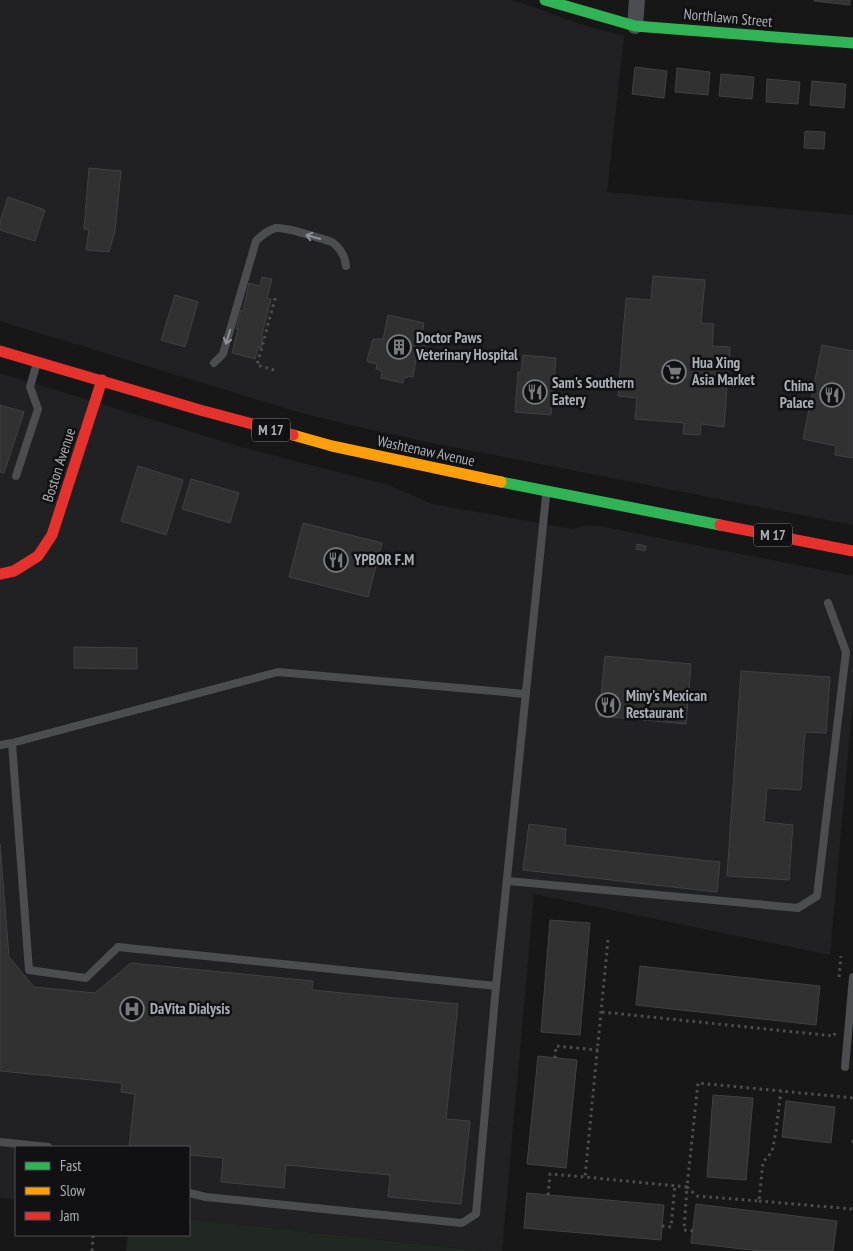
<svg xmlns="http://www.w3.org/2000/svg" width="853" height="1251" font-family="'PT Sans Narrow',sans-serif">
<rect width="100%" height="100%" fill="#171717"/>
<path fill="#212123" d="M 0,0 L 510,0 L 522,3 L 583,25 L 624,36 L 607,192 L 853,215 L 853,525 L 432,443 L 350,425 L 301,413 L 0,321 Z
M 0,373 L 248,449 L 389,485 L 432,504 L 573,529 L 588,525 L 599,526 L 853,576 L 853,699 L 830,955 L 534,894 L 502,1251 L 482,1251 L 189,1219 L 189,1147 L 16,1147 L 16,1200 L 0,1198 Z"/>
<path fill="#212721" d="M 189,1219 L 482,1251 L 126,1251 L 128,1235 L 189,1235 Z"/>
<path fill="#313132" stroke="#404143" d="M 814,0 L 850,0 L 850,5 L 814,1 Z
M 635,67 L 667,71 L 664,98 L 632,94 Z
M 677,68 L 710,72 L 708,95 L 675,92 Z
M 721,74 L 754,77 L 752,99 L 719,96 Z
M 767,79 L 800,82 L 798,104 L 766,102 Z
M 812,81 L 846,84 L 844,108 L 810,105 Z
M 805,131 L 825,132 L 824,149 L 804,148 Z
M 89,168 L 121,171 L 115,231 L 109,252 L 86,250 L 89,230 L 84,229 Z
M 8,197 L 45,210 L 35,241 L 0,230 L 0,222 Z
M 653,276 L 705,280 L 701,323 L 714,324 L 712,346 L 730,347 L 724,427 L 701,424 L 700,435 L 683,434 L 684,423 L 635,419 L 637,398 L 618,396 L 626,298 L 651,300 Z
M 262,277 L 272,279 L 267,298 L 271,299 L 261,338 L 263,338 L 261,348 L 258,347 L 255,359 L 232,353 L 238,329 L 236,329 L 241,310 L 243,311 L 249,283 L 260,286 Z
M 175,295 L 198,302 L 185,347 L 161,340 Z
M 388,315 L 424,323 L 421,341 L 426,342 L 422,361 L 416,360 L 413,377 L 408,376 L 407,378 L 404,377 L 403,383 L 381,378 L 382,372 L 381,372 L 381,370 L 376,369 L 377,364 L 368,362 L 367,360 L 373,339 L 383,339 Z
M 822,345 L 853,351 L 853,458 L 835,455 L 836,446 L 803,439 Z
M 523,355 L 556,358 L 551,415 L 515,412 L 518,372 L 521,372 Z
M 0,405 L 24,412 L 4,473 L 0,472 Z
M 138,466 L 183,480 L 166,535 L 121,521 Z
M 191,479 L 239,493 L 230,523 L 182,509 Z
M 303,523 L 382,543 L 368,597 L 289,577 Z
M 637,544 L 646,546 L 645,551 L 636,549 Z
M 74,647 L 137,648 L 137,669 L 74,668 Z
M 605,656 L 691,664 L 686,724 L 599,716 Z
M 741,671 L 830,677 L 826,733 L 805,732 L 801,790 L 767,788 L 764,822 L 793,825 L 789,880 L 727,876 Z
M 529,824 L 566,829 L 565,845 L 720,862 L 717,892 L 523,870 Z
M 0,844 L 9,957 L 34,987 L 95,993 L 131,963 L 313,981 L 312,990 L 458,1004 L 446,1119 L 470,1121 L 461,1204 L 388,1197 L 390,1175 L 286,1165 L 284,1188 L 221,1182 L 223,1158 L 189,1155 L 189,1147 L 129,1147 L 135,1094 L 121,1092 L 122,1083 L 0,1071 Z
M 550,920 L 590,923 L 580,1035 L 541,1032 Z
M 640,966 L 820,986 L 816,1025 L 636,1005 Z
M 538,1056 L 577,1060 L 566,1168 L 527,1164 Z
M 713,1095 L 753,1098 L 746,1180 L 707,1177 Z
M 786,1101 L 835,1107 L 831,1143 L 782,1137 Z
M 527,1193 L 664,1205 L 661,1240 L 524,1228 Z
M 696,1204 L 837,1221 L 833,1251 L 760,1251 L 691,1243 Z"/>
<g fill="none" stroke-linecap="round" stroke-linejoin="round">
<path stroke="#4d4e50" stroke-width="3" stroke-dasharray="2.5 4" stroke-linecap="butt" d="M 274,370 L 257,365 L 276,295
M 608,940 L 585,1177 L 687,1187 L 698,1083 L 853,1098
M 839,977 L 841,956
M 602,1012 L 834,1036 L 835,1033
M 555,1058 L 556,1046 L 598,1050
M 853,1140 L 853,1143
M 548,1195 L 550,1174 L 585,1177
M 759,1201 L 853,1209
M 662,1226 L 671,1227 L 675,1185
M 693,1231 L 684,1230 L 687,1187 L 697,1196 L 759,1201 L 763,1162 L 772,1152 L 776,1131 L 781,1091
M 92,1251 L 93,1235"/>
<path stroke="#4c4d50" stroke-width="8" d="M 214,363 L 223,354 L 256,241 C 262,235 268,230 276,228 C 289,227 318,238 332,242 C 340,248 345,255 346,266
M 16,476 L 38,409 L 30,387 L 36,366
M 526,694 L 278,672 L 12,743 L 29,970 L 86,978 L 118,947 L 496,986 L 546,496
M 0,745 L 12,743
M 507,881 L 798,908 L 817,896 L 846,652 L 828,603
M 845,1067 L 853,977
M 0,1142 L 48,1147
M 189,1193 L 206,1197 L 462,1223 L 476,1214 L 496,986"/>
<path stroke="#4c4d50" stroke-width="16" d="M 635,26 L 637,0"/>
<path stroke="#30b455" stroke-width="11" d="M 545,0 L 635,26 L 853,43
M 501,482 L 720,525"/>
<path stroke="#ff9f0a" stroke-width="11" d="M 293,435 L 332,446 L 501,482"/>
<path stroke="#e5322d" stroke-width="11" d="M 0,351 L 200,410 L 293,435
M 720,525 L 853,551
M 0,574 L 14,571 L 38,556 L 52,535 L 102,380"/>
</g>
<defs><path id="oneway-shaft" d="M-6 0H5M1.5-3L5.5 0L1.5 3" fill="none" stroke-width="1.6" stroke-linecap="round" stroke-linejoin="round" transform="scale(1.25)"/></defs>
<g stroke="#8e9297">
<use href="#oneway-shaft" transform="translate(313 237) rotate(-164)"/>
<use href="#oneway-shaft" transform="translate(228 337) rotate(107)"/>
</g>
<defs>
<g id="building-ring" transform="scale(1.25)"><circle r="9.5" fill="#111113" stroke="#777a7e" stroke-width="1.5"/><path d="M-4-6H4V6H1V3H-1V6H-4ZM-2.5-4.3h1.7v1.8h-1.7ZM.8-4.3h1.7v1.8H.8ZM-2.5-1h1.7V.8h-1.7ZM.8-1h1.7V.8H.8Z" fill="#777a7e"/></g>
<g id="supermarket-ring" transform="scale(1.25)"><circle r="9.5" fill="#111113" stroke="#777a7e" stroke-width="1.5"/><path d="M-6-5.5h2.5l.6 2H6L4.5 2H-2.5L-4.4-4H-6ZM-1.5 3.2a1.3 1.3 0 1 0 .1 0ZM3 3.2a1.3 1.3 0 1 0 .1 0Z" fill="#777a7e"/></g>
<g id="restaurant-ring" transform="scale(1.25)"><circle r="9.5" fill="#111113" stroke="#777a7e" stroke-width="1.5"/><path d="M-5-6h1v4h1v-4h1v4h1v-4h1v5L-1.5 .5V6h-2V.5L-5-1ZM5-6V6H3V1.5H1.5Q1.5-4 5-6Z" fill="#777a7e"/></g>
<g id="hospital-ring" transform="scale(1.25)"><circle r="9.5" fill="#111113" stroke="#777a7e" stroke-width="1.5"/><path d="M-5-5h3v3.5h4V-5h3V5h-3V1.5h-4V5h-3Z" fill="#777a7e"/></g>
</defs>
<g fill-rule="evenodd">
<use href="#building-ring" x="399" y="347"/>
<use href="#supermarket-ring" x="674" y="372"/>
<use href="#restaurant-ring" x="535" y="392"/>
<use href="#restaurant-ring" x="832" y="395"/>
<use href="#restaurant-ring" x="336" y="560"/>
<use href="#restaurant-ring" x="608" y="705"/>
<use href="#hospital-ring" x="132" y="1009"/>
</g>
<g text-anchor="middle" stroke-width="5" stroke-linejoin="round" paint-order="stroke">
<g fill="#111113" stroke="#7c8085" stroke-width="1">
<rect x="252" y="418.5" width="38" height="23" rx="4"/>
<rect x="754" y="523.5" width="38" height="23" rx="4"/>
</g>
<g font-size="14" font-weight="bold" fill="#aaafb6">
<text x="271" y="435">M 17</text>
<text x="773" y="540">M 17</text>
</g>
<g font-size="15" fill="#aaafb6" stroke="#111113">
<text transform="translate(728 18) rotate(5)" y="5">Northlawn Street</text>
<text transform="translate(426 451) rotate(12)" y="5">Washtenaw Avenue</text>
<text transform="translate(59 465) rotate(-72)" y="5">Boston Avenue</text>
</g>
<g font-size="15" font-weight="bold" fill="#aaafb6" stroke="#111113" text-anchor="start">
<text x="416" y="343">Doctor Paws<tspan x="416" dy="17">Veterinary Hospital</tspan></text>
<text x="692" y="368">Hua Xing<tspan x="692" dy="17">Asia Market</tspan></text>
<text x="552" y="388">Sam's Southern<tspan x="552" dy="17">Eatery</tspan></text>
<text x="814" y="391" text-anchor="end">China<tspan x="814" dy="17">Palace</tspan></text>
<text x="354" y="565">YPBOR F.M</text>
<text x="626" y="701">Miny's Mexican<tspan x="626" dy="17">Restaurant</tspan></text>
<text x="150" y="1014">DaVita Dialysis</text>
</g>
</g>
<rect x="15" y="1146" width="175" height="90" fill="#111113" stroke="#4e5054"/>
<rect x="25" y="1162" width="25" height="8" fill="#30b455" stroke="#4e5054"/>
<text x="60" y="1171" font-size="15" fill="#aaafb6">Fast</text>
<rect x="25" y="1187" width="25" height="8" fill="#ff9f0a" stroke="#4e5054"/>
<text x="60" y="1196" font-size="15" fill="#aaafb6">Slow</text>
<rect x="25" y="1212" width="25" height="8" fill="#e5322d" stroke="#4e5054"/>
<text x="60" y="1221" font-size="15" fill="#aaafb6">Jam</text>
</svg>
